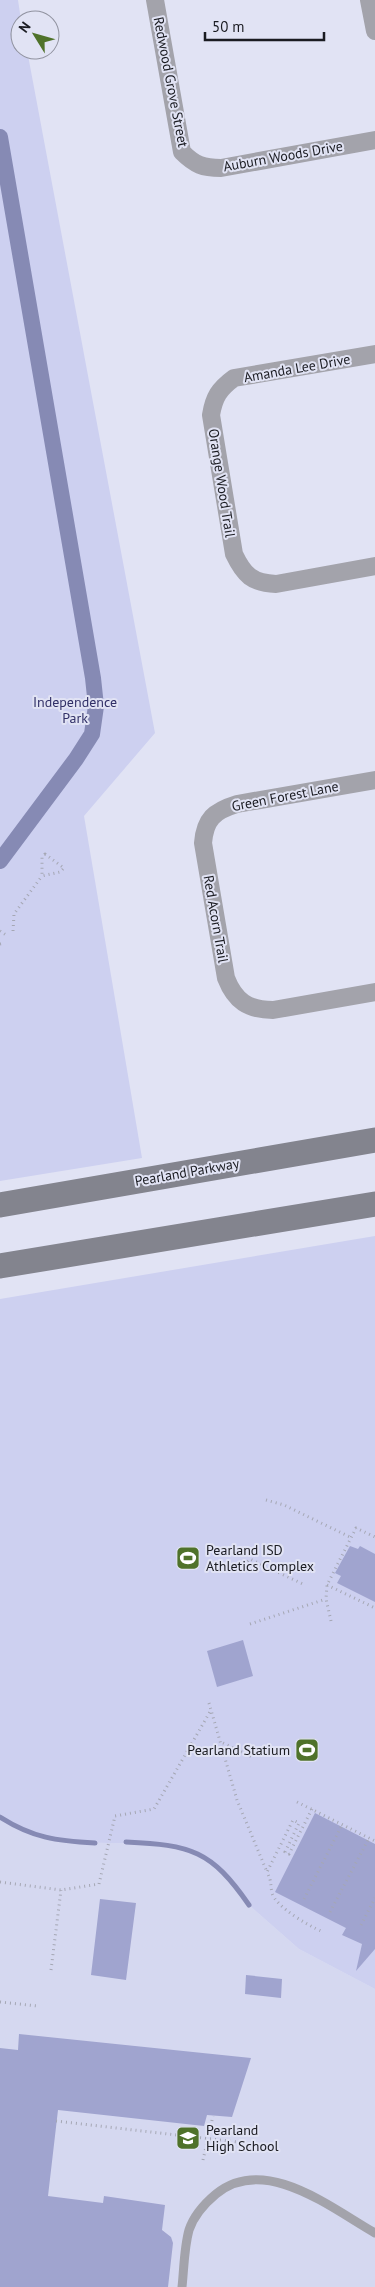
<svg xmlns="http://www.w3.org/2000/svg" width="375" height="2287" font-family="'PT Sans',sans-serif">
<rect width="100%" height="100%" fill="#e1e3f4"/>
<path fill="#d5d8f0" d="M 0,1817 L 12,1825 L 60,1842 L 157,1844 L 186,1848 L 215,1864 L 232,1880 L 249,1905 L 299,1949 L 375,1989 L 375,2287 L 0,2287 Z"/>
<path fill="#cdd0f0" d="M 0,0 L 18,0 L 21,20 L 20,50 L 27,50 L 155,733 L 84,816 L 142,1158 L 0,1181 Z
M 375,1236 L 375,1989 L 299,1949 L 249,1905 L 232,1880 L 215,1864 L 186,1848 L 157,1844 L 60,1842 L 32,1834 L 0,1817 L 0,1299 Z"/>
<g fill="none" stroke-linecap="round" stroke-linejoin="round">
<path stroke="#868ab4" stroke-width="5" d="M 0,1817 C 33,1838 57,1841 95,1843
M 126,1842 C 191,1845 211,1850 249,1905"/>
<path stroke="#868ab4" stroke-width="16" d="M 0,137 L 93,678 L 96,706 L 92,734 L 76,759 L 0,861"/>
</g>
<path fill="#a0a4cf" d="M 350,1546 L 358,1549 L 360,1546 L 375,1554 L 375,1602 L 337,1583 L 341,1576 L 335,1573 Z
M 243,1640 L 253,1676 L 217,1687 L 207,1651 Z
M 315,1813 L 375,1844 L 375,1949 L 356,1971 L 362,1944 L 342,1935 L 346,1928 L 275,1892 Z
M 100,1899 L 136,1903 L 126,1980 L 91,1975 Z
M 246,1975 L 282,1979 L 281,1998 L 245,1994 Z
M 19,2034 L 251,2058 L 232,2117 L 207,2115 L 204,2126 L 58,2110 L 48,2196 L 103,2203 L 104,2196 L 165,2205 L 162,2230 L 171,2237 L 173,2243 L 168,2287 L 0,2287 L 0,2048 L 18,2050 Z"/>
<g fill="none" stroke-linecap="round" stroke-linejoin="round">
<path stroke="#a5a7b4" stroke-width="3" stroke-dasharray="1 4" stroke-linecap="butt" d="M 45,854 L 64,868 L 60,872 L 42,876 L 42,857 Z
M 0,931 L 6,935
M 13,931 L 14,914 L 42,876
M 0,944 L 4,943
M 266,1500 L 284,1505 L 352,1538
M 244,1565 L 250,1559 L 305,1585
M 327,1585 L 375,1608
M 331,1621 L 326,1599 L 327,1585 L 356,1528 L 375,1537
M 250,1624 L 326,1599
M 209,1703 L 237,1800 L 267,1872
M 223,1743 L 254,1758
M 297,1802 L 375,1841
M 312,1809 L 289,1854 L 285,1852 L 299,1823 L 293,1820 L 267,1872 C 272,1882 270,1884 272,1893 C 276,1907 309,1926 321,1931
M 0,1882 L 61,1890 L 99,1884 L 115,1816 L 154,1809 L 211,1710
M 304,1899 L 342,1825
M 330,1912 L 369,1838
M 361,1925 L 375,1898
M 51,1970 L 61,1890
M 0,2002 L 38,2006
M 56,2121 L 237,2142
M 203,2160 L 213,2116"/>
<path stroke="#a3a3ab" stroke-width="9" d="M 182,2287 C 184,2269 184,2248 189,2230 C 194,2215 204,2204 216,2194 C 265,2154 331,2208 375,2233"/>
<path stroke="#a3a3ab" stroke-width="18" d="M 155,0 L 182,152 C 195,165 203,168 221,168 L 375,140
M 369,0 L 375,31
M 375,354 L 234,378 C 219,389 214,397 211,415 L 234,554 C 244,575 252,583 276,584 L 375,566
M 375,780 L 237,804 C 214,811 205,819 203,843 L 226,978 C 235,1001 248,1010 273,1010 L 375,992"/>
<path stroke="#83848e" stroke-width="25" d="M 0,1205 L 375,1140
M 0,1266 L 375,1204"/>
</g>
<defs>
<g id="stadium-square" transform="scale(1.25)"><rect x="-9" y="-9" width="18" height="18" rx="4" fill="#4f722a" stroke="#e1e3f4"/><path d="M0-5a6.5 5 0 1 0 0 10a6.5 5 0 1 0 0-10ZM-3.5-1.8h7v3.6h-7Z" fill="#fff"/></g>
<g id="school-square" transform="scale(1.25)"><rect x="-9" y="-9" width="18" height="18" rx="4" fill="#4f722a" stroke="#e1e3f4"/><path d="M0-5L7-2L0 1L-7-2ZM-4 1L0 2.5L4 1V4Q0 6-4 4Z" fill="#fff"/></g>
</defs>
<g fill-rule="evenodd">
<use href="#stadium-square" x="188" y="1558"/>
<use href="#stadium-square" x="307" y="1750"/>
<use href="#school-square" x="188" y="2138"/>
</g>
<g text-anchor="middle" stroke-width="4" stroke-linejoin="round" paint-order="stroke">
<g font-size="14" fill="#1a1b21" stroke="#e1e3f4">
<text transform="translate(171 82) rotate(79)" y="5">Redwood Grove Street</text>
<text transform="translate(283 156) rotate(-10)" y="5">Auburn Woods Drive</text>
<text transform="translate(297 368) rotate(-10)" y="5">Amanda Lee Drive</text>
<text transform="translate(222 483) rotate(81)" y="5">Orange Wood Trail</text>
<text transform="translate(285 796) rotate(-11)" y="5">Green Forest Lane</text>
<text transform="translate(216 919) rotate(80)" y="5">Red Acorn Trail</text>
<text transform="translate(187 1172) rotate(-10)" y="5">Pearland Parkway</text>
</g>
<g font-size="14" fill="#313067" stroke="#e1e3f4">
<text x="75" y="707">Independence<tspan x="75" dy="16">Park</tspan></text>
</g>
<g font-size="14" fill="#1a1b21" stroke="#e1e3f4" text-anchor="start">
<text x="206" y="1555">Pearland ISD<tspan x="206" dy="16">Athletics Complex</tspan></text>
<text x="290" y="1755" text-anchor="end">Pearland Statium</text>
<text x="206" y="2135">Pearland<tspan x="206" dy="16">High School</tspan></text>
</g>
</g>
<g transform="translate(35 35) rotate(307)"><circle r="24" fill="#e1e3f4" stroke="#9193a0"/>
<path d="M0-4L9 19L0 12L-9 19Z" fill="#4f722a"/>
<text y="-8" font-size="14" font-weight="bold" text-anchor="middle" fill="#1a1b21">N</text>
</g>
<path d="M205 32v8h119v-8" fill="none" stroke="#1a1b21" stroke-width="2.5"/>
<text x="212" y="32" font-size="15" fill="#1a1b21" stroke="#e1e3f4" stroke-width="4" paint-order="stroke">50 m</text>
</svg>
